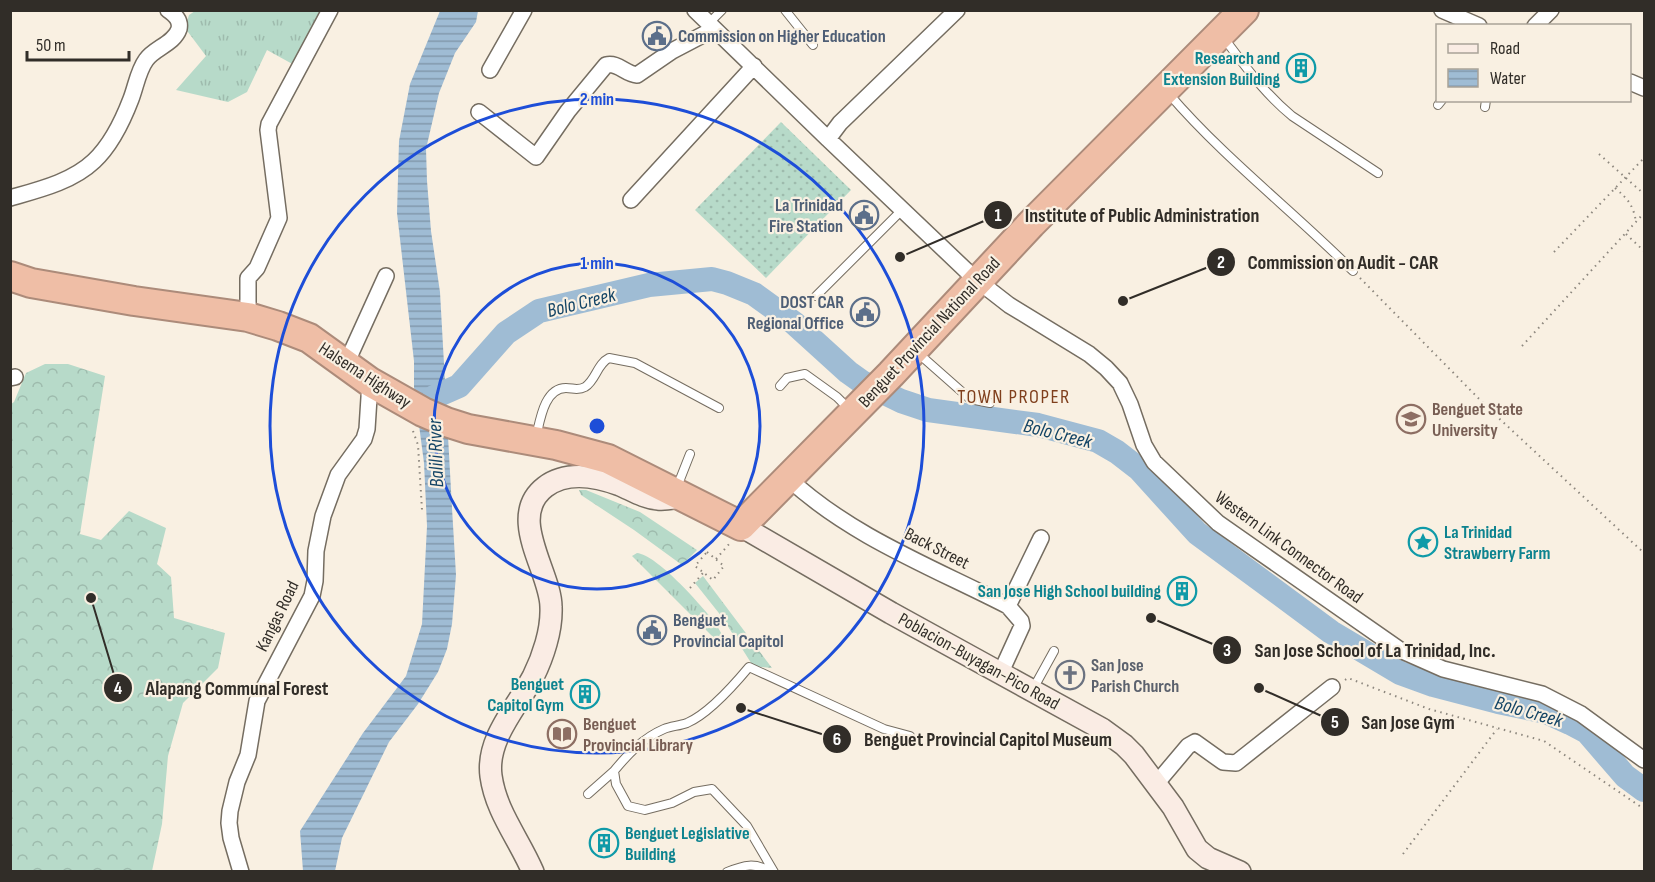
<svg xmlns="http://www.w3.org/2000/svg" width="1655" height="882" font-family="'Sofia Sans Condensed',sans-serif">
<defs>
<pattern id="grass-tufts" width="24" height="20" patternUnits="userSpaceOnUse" patternTransform="scale(1.5)"><rect width="24" height="20" fill="#b7dac9"/><path d="M3 7l-1-3M5 7V3M7 7l1-3M15 17l-1-3M17 17v-4M19 17l1-3" fill="none" stroke="#9ebbad"/></pattern>
<pattern id="forest-crowns" width="20" height="18" patternUnits="userSpaceOnUse" patternTransform="scale(1.5)"><rect width="20" height="18" fill="#b7dac9"/><path d="M2 6a3 3 0 1 1 6 0M12 15a3 3 0 1 1 6 0" fill="none" stroke="#9ebbad"/></pattern>
<pattern id="garden-dots" width="8" height="8" patternUnits="userSpaceOnUse" patternTransform="scale(1.5)"><rect width="8" height="8" fill="#b7dac9"/><path d="M2 2h.1M6 6h.1" fill="none" stroke="#9ebbad" stroke-width="1.8" stroke-linecap="round"/></pattern>
<pattern id="water-rules" width="6" height="5" patternUnits="userSpaceOnUse" patternTransform="scale(1.5)"><rect width="6" height="5" fill="#9fbcd4"/><path d="M0 2.5h6" fill="none" stroke="#8299ac"/></pattern>
</defs>
<rect width="100%" height="100%" fill="#f9f0e2"/>
<path fill="url(#grass-tufts)" d="M 195,11 L 325,11 L 296,66 L 267,50 L 247,92 L 228,102 L 176,90 L 206,56 L 185,28 L 189,15 Z
M 637,553 C 657,555 699,603 713,620 C 718,627 723,636 727,644 L 723,647 L 632,556 Z"/>
<path fill="url(#forest-crowns)" d="M 45,364 L 68,364 L 105,376 L 80,534 L 101,540 L 129,511 L 166,528 L 157,564 L 171,577 L 174,618 L 225,633 L 218,668 L 183,703 L 168,756 L 162,824 L 152,871 L 11,871 L 11,404 L 14,402 L 26,373 Z
M 579,490 L 586,490 L 640,512 L 697,550 L 682,565 L 634,530 L 581,495 Z
M 703,576 L 772,668 L 753,666 L 722,617 L 695,583 Z"/>
<path fill="url(#garden-dots)" d="M 781,122 L 851,190 L 766,278 L 695,210 Z"/>
<path fill="url(#water-rules)" d="M 440,11 L 478,11 L 476,22 L 455,53 L 439,93 L 426,149 L 427,181 L 431,231 L 440,292 L 452,508 L 456,575 L 452,624 L 447,649 L 438,672 L 418,704 L 389,742 L 342,838 L 335,871 L 303,871 L 300,831 L 363,733 L 406,676 L 422,624 L 427,526 L 424,463 L 414,387 L 414,361 L 397,213 L 399,141 L 410,84 Z"/>
<g fill="none" stroke-linecap="round" stroke-linejoin="round">
<path stroke="#9fbcd4" stroke-width="24" d="M 434,397 L 459,386 L 506,333 L 539,311 L 649,285 L 712,279 L 727,283 L 754,294 L 794,323 L 848,372 L 862,382 L 901,401 L 928,410 L 1038,425 L 1098,441 L 1117,452 L 1139,469 L 1197,533 L 1331,632 L 1400,673 L 1433,685 L 1498,702 L 1546,712 L 1570,723 L 1587,732 L 1625,776 L 1644,790"/>
<g stroke="#756d61" stroke-width="10">
<path id="lane" d="M 785,10 L 813,45
M 708,24 L 722,10
M 1223,37 C 1246,67 1263,92 1292,116 L 1378,173
M 1169,94 C 1225,159 1293,211 1353,271
M 1438,105 L 1442,100
M 1485,107 L 1486,100
M 816,296 L 903,209
M 919,354 L 970,399 L 990,403
M 780,386 L 787,378 L 805,374 L 837,397 L 850,410
M 536,437 C 540,421 544,388 566,388 C 573,388 578,391 585,387 C 596,380 597,364 609,358 L 635,363 L 719,408
M 677,487 L 690,454
M 1033,689 L 1054,651
M 588,794 L 614,771
M 727,872 C 744,865 755,862 771,872
M 774,872 L 747,826 L 712,789 L 694,792 L 672,803 L 645,810 L 628,806 L 616,784 L 614,771 C 628,754 643,738 664,729 C 671,726 679,726 687,723 C 708,714 734,685 749,667 L 884,729 L 910,736"/>
</g>
<g stroke="#756d61" stroke-width="18">
<path id="street" d="M 695,10 L 828,139
M 957,10 L 840,123 L 828,139 L 973,277 L 1009,305 L 1089,354 L 1106,368 L 1120,383 L 1130,404 L 1144,445 L 1154,462 L 1218,523 L 1400,650 L 1443,669 L 1542,694 L 1581,714 L 1644,760
M 1442,10 L 1479,26
M 1535,26 L 1551,10
M 490,70 L 524,10
M 1630,82 L 1644,88
M 479,112 L 536,157 L 568,111 L 606,65 C 618,62 625,74 637,75 L 672,51 L 714,29
M 10,198 C 38,190 72,182 94,161 C 111,145 123,120 131,99 C 136,86 138,71 146,60 C 154,48 174,44 179,29 C 181,20 175,15 168,10
M 631,200 L 754,66
M 248,317 L 248,278 L 257,268 L 279,218 L 268,130 L 269,124 L 330,10
M 346,364 L 386,276
M 10,378 L 15,377
M 788,478 C 850,536 934,568 1008,606 L 1021,621 L 1022,626 L 1001,672
M 1008,606 L 1041,538
M 1156,784 L 1188,746 L 1195,742 L 1223,762 L 1236,763 L 1332,687
M 241,872 L 231,838 L 229,823 L 230,811 L 237,782 L 248,755 L 257,701 L 312,596 L 315,581 L 316,551 L 323,516 L 338,475 L 364,439 L 367,429 L 370,382"/>
</g>
<g stroke="#756d61" stroke-width="24">
<path id="secondary" d="M 741,526 L 891,613 L 1102,729 L 1124,745 L 1134,755 L 1173,807 L 1197,849 L 1208,858 L 1240,872
M 533,872 C 519,839 496,812 491,776 C 486,739 517,707 533,677 C 543,657 552,630 551,607 C 551,572 506,517 545,487 C 566,471 596,476 620,485 C 632,490 644,498 658,499 C 665,500 673,498 681,497"/>
</g>
<g stroke="#ac8b7a" stroke-width="32">
<path id="highway" d="M 10,276 L 31,283 L 134,301 L 248,317 L 278,326 L 309,338 L 370,382 L 423,412 L 446,422 L 468,429 L 556,445 L 608,459 L 741,526 L 891,374 L 1031,224 L 1244,10"/>
</g>
<path stroke="#8d877e" stroke-width="2" stroke-dasharray="1.5 4.5" stroke-linecap="butt" d="M 1599,154 L 1644,194
M 1615,188 C 1628,199 1634,206 1636,223
M 1626,234 L 1644,251
M 1554,252 L 1644,158
M 1360,278 L 1490,410 L 1644,553
M 1522,346 L 1644,213
M 413,431 L 418,445 L 422,510
M 707,552 L 724,566 L 713,580 L 695,566 Z
M 716,559 L 730,543
M 690,588 L 703,573
M 1345,680 L 1348,678 L 1429,709 L 1544,741 L 1644,809
M 1403,854 L 1497,729"/>
<use href="#lane" stroke="#fff" stroke-width="8"/>
<use href="#street" stroke="#fff" stroke-width="15"/>
<use href="#secondary" stroke="#faece4" stroke-width="21"/>
<use href="#highway" stroke="#efbea6" stroke-width="28"/>
</g>
<g fill="none" stroke="#1d4ed8" stroke-width="3">
<circle cx="597" cy="426" r="163"/>
<circle cx="597" cy="426" r="327"/>
</g>
<defs>
<g id="civic-ring" transform="scale(1.5)"><circle r="9.5" fill="#f9f0e2" stroke="#5c6f8a" stroke-width="1.5"/><path d="M-.6-6.5H3V-4.5H.6V-3L4-1V1h2V6H-6V1h2V-1L-.6-3ZM-1.2 2.5V6h2.4V2.5Z" fill="#5c6f8a"/></g>
<g id="building-ring" transform="scale(1.5)"><circle r="9.5" fill="#f9f0e2" stroke="#0f9aa8" stroke-width="1.5"/><path d="M-4-6H4V6H1V3H-1V6H-4ZM-2.5-4.3h1.7v1.8h-1.7ZM.8-4.3h1.7v1.8H.8ZM-2.5-1h1.7V.8h-1.7ZM.8-1h1.7V.8H.8Z" fill="#0f9aa8"/></g>
<g id="university-ring" transform="scale(1.5)"><circle r="9.5" fill="#f9f0e2" stroke="#8d6e63" stroke-width="1.5"/><path d="M0-5L7-2L0 1L-7-2ZM-4 1L0 2.5L4 1V4Q0 6-4 4Z" fill="#8d6e63"/></g>
<g id="sight-ring" transform="scale(1.5)"><circle r="9.5" fill="#f9f0e2" stroke="#0f9aa8" stroke-width="1.5"/><path d="M0-6L1.8-2.2L6-1.7L2.9 1.2L3.7 5.4L0 3.3L-3.7 5.4L-2.9 1.2L-6-1.7L-1.8-2.2Z" fill="#0f9aa8"/></g>
<g id="church-ring" transform="scale(1.5)"><circle r="9.5" fill="#f9f0e2" stroke="#6b7280" stroke-width="1.5"/><path d="M-1.2-6h2.4v3.5h3.3v2.4h-3.3V6h-2.4V-.1h-3.3v-2.4h3.3Z" fill="#6b7280"/></g>
<g id="library-ring" transform="scale(1.5)"><circle r="9.5" fill="#f9f0e2" stroke="#8d6e63" stroke-width="1.5"/><path d="M-6-4Q-3-5.5-.7-3.5V5Q-3 3-6 4ZM6-4Q3-5.5 .7-3.5V5Q3 3 6 4Z" fill="#8d6e63"/></g>
</defs>
<g fill-rule="evenodd">
<use href="#civic-ring" x="657" y="36"/>
<use href="#building-ring" x="1301" y="68"/>
<use href="#civic-ring" x="864" y="215"/>
<use href="#civic-ring" x="865" y="312"/>
<use href="#university-ring" x="1411" y="419"/>
<use href="#sight-ring" x="1423" y="542"/>
<use href="#building-ring" x="1182" y="591"/>
<use href="#civic-ring" x="652" y="630"/>
<use href="#church-ring" x="1070" y="675"/>
<use href="#building-ring" x="585" y="694"/>
<use href="#library-ring" x="562" y="734"/>
<use href="#building-ring" x="604" y="843"/>
</g>
<g text-anchor="middle" stroke-width="4.5" stroke-linejoin="round" paint-order="stroke">
<g font-size="18" font-weight="bold" fill="#4e5e75" stroke="#f9f0e2" text-anchor="start">
<text x="678" y="42">Commission on Higher Education</text>
<text x="843" y="211" text-anchor="end">La Trinidad<tspan x="843" dy="21">Fire Station</tspan></text>
<text x="844" y="308" text-anchor="end">DOST CAR<tspan x="844" dy="21">Regional Office</tspan></text>
<text x="673" y="626">Benguet<tspan x="673" dy="21">Provincial Capitol</tspan></text>
</g>
<g font-size="18" font-weight="bold" fill="#0d838f" stroke="#f9f0e2" text-anchor="end">
<text x="1280" y="64">Research and<tspan x="1280" dy="21">Extension Building</tspan></text>
<text x="1444" y="538" text-anchor="start">La Trinidad<tspan x="1444" dy="21">Strawberry Farm</tspan></text>
<text x="1161" y="597">San Jose High School building</text>
<text x="564" y="690">Benguet<tspan x="564" dy="21">Capitol Gym</tspan></text>
<text x="625" y="839" text-anchor="start">Benguet Legislative<tspan x="625" dy="21">Building</tspan></text>
</g>
<g font-size="18" fill="#312d28" stroke="#f9f0e2">
<text transform="translate(929 332) rotate(-47)" y="6">Benguet Provincial National Road</text>
<text transform="translate(365 375) rotate(33)" y="6">Halsema Highway</text>
<text transform="translate(1289 547) rotate(36)" y="6">Western Link Connector Road</text>
<text transform="translate(937 548) rotate(27)" y="6">Back Street</text>
<text transform="translate(277 616) rotate(-64)" y="6">Kangas Road</text>
<text transform="translate(979 661) rotate(29)" y="6">Poblacion-Buyagan-Pico Road</text>
</g>
<g font-size="18" font-weight="bold" fill="#785e54" stroke="#f9f0e2" text-anchor="start">
<text x="1432" y="415">Benguet State<tspan x="1432" dy="21">University</tspan></text>
<text x="583" y="730">Benguet<tspan x="583" dy="21">Provincial Library</tspan></text>
</g>
<g font-size="18" font-weight="bold" fill="#5b616d" stroke="#f9f0e2" text-anchor="start">
<text x="1091" y="671">San Jose<tspan x="1091" dy="21">Parish Church</tspan></text>
</g>
<g font-size="20" font-style="italic" fill="#134465" stroke="#f9f0e2">
<text transform="translate(581 302) rotate(-14)" y="7">Bolo Creek</text>
<text transform="translate(1058 433) rotate(14)" y="7">Bolo Creek</text>
<text transform="translate(435 453) rotate(-92)" y="7">Balili River</text>
<text transform="translate(1529 711) rotate(16)" y="7">Bolo Creek</text>
</g>
<g font-size="20" letter-spacing="1.5" fill="#7f3f1d" stroke="#f9f0e2">
<text x="1014" y="403">TOWN PROPER</text>
</g>
</g>
<circle cx="597" cy="426" r="9" fill="#1d4ed8" stroke="#f9f0e2" stroke-width="3"/>
<g font-size="18" text-anchor="middle" font-weight="bold" fill="#1d4ed8" stroke="#f9f0e2" stroke-width="4.5" stroke-linejoin="round" paint-order="stroke">
<text x="597" y="105">2 min</text>
<text x="597" y="269">1 min</text>
</g>
<path fill="none" stroke="#312d28" stroke-width="2" d="M900 257L998 215M1123 301L1221 262M1151 618L1227 650M91 598L118 688M1259 688L1335 722M741 708L837 739"/>
<g fill="#312d28" stroke="#f9f0e2" stroke-width="2">
<circle cx="900" cy="257" r="6"/>
<circle cx="1123" cy="301" r="6"/>
<circle cx="1151" cy="618" r="6"/>
<circle cx="91" cy="598" r="6"/>
<circle cx="1259" cy="688" r="6"/>
<circle cx="741" cy="708" r="6"/>
<circle cx="998" cy="215" r="15"/>
<circle cx="1221" cy="262" r="15"/>
<circle cx="1227" cy="650" r="15"/>
<circle cx="118" cy="688" r="15"/>
<circle cx="1335" cy="722" r="15"/>
<circle cx="837" cy="739" r="15"/>
</g>
<g font-size="18" text-anchor="middle" font-weight="bold" fill="#fff">
<text x="998" y="221">1</text>
<text x="1221" y="268">2</text>
<text x="1227" y="656">3</text>
<text x="118" y="694">4</text>
<text x="1335" y="728">5</text>
<text x="837" y="745">6</text>
</g>
<g font-size="20" text-anchor="middle" font-weight="bold" fill="#312d28" stroke="#f9f0e2" stroke-width="4.5" stroke-linejoin="round" paint-order="stroke">
<text x="1142" y="222">Institute of Public Administration</text>
<text x="1343" y="269">Commission on Audit - CAR</text>
<text x="1375" y="657">San Jose School of La Trinidad, Inc.</text>
<text x="237" y="695">Alapang Communal Forest</text>
<text x="1408" y="729">San Jose Gym</text>
<text x="988" y="746">Benguet Provincial Capitol Museum</text>
</g>
<rect width="1655" height="882" fill="none" stroke="#312d28" stroke-width="24"/>
<rect x="1436" y="24" width="195" height="78" fill="#f9f0e2" stroke="#a9a298" stroke-width="1.5"/>
<rect x="1448" y="44" width="30" height="9" fill="#faece4" stroke="#a9a298" stroke-width="1.5"/>
<text x="1490" y="54" font-size="18" fill="#312d28">Road</text>
<rect x="1448" y="69" width="30" height="18" fill="url(#water-rules)" stroke="#a9a298" stroke-width="1.5"/>
<text x="1490" y="84" font-size="18" fill="#312d28">Water</text>
<path d="M27 51v9h102v-9" fill="none" stroke="#312d28" stroke-width="3"/>
<text x="36" y="51" font-size="18" fill="#312d28" stroke="#f9f0e2" stroke-width="4.5" paint-order="stroke">50 m</text>
</svg>
